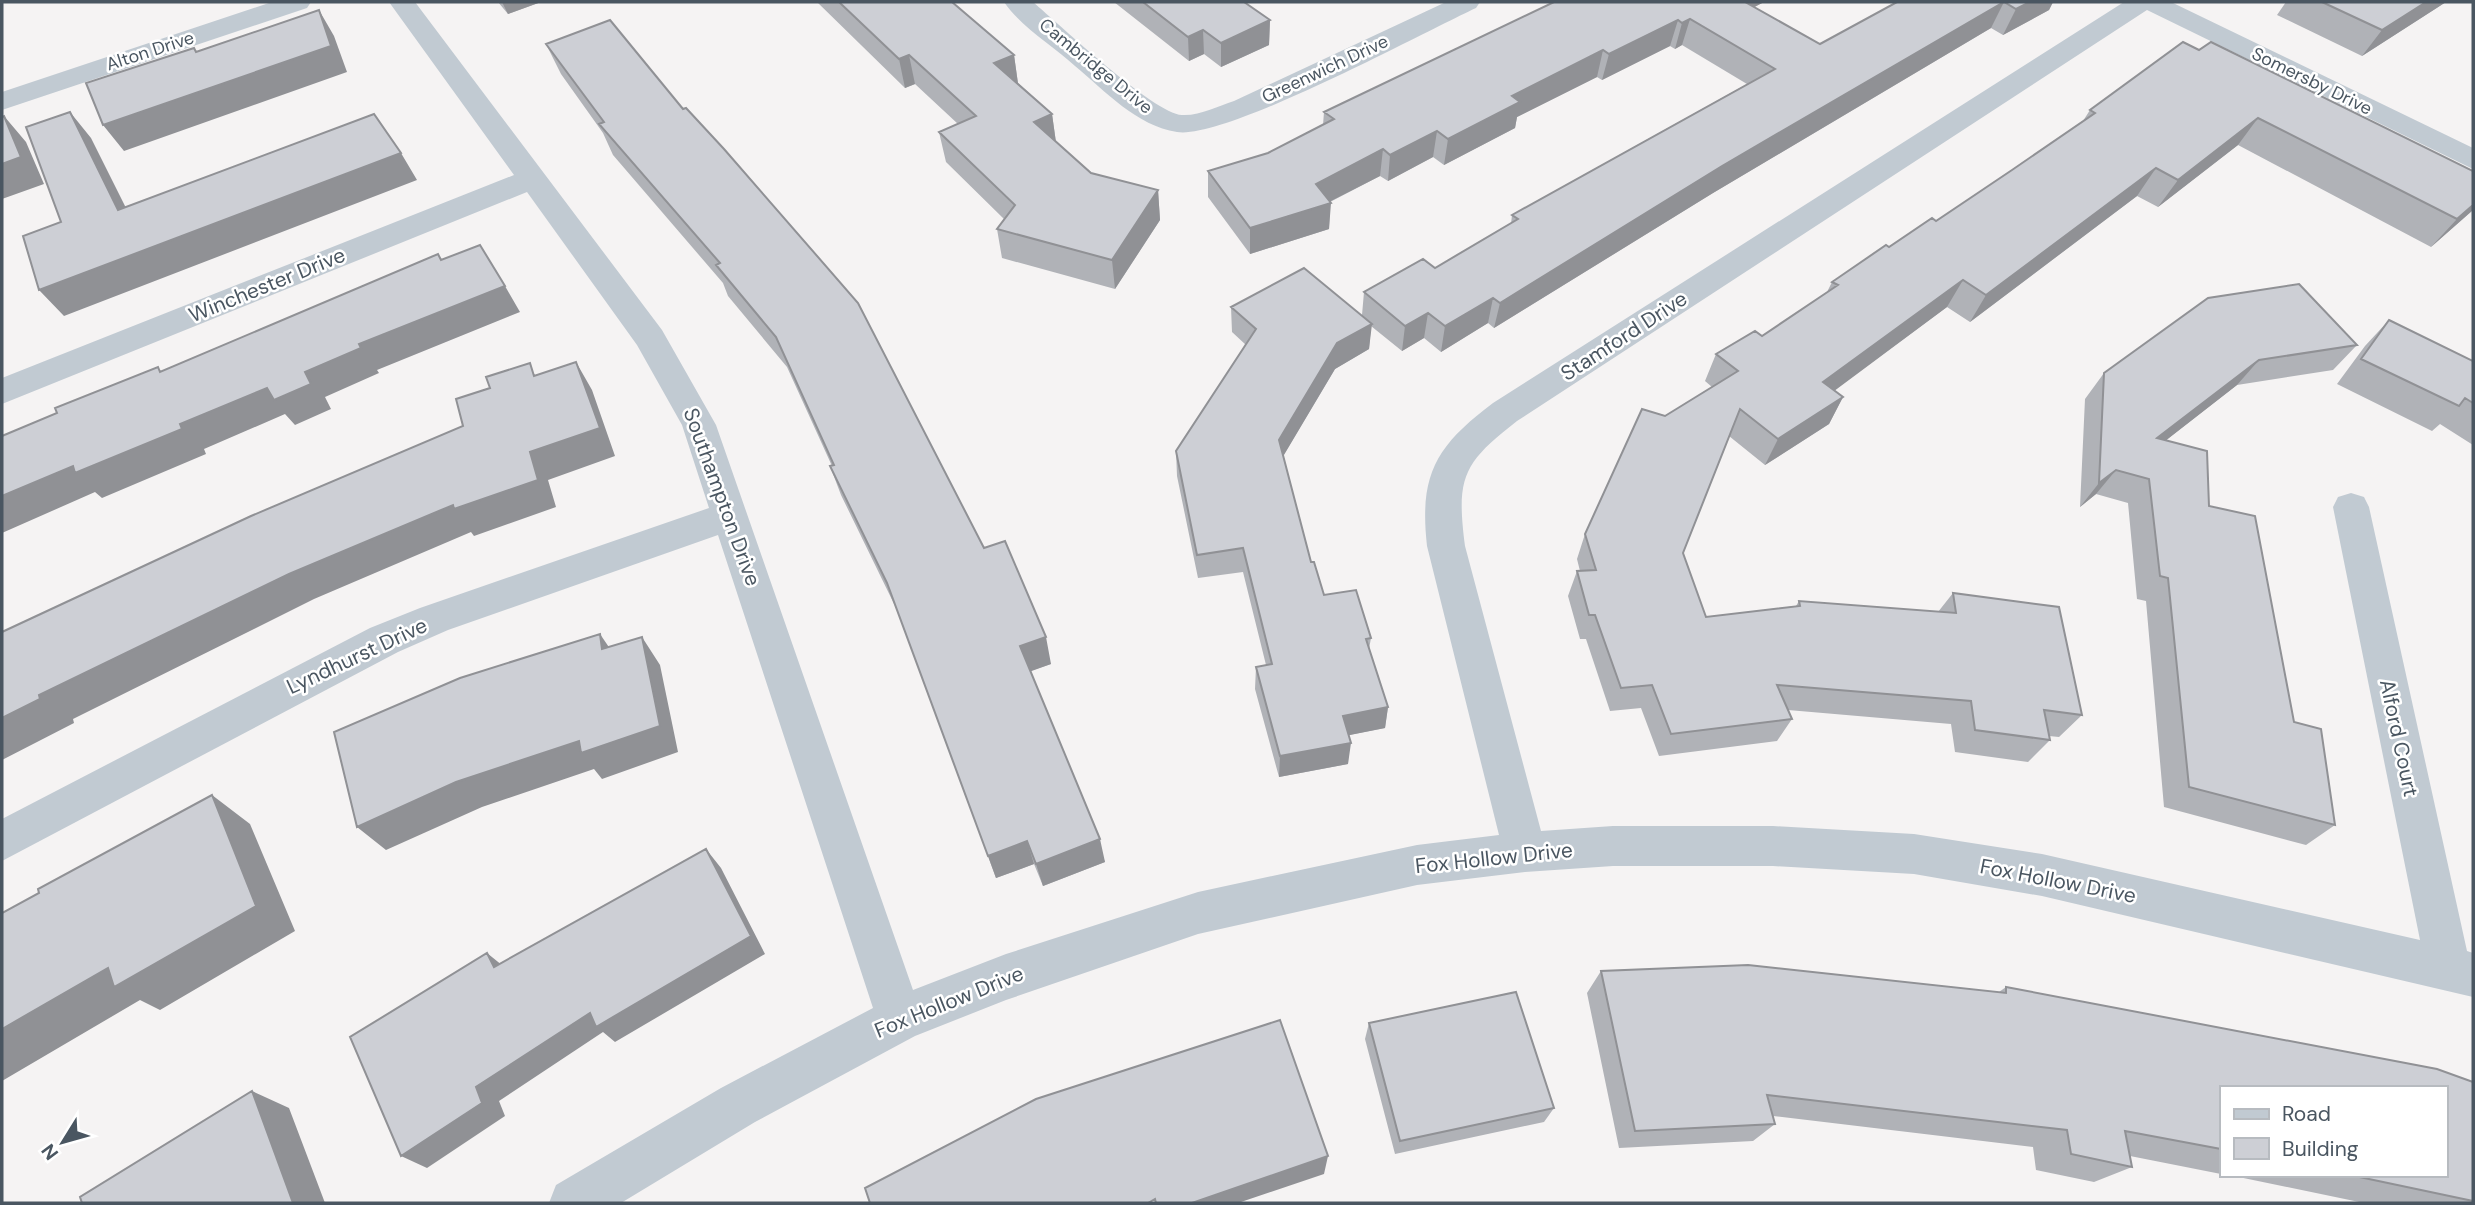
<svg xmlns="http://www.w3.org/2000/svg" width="2475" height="1205" font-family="'DM Sans',sans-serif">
<rect width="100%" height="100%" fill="#f5f3f3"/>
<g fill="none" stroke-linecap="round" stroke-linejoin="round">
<path fill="#c1cad2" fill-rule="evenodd" d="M 272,2 L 311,2 L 307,8 L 2,110 L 2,92 Z
M 389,2 L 415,2 L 662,330 L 716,425 L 913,990 L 1006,954 L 1198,892 L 1417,845 L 1499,835 L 1427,546 C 1419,474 1436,446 1493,403 L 2124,2 L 2171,2 L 2473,148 L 2473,169 L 2147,10 L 1517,421 C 1463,463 1456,477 1465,546 L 1541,831 L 1613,826 L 1773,826 L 1914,834 L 2042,854 L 2420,940 L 2333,507 L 2338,497 L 2351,493 L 2364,497 L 2369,507 L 2467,951 L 2473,953 L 2473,997 L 2042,896 L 1914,874 L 1773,866 L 1613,866 L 1525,872 L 1417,885 L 1198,934 L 1006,1000 L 915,1036 L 755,1122 L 621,1203 L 549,1203 L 556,1185 L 721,1088 L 873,1008 L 718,535 L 448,630 L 398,652 L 2,861 L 2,819 L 370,628 L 420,608 L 709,508 L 682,425 L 637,345 L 527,192 L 2,404 L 2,378 L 514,175 Z
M 1004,2 L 1033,2 C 1059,24 1154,114 1182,115 C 1200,116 1218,106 1234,101 L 1446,2 L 1480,2 L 1476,8 C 1422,33 1225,140 1177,132 C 1137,126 1105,91 1075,66 C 1053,46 1021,27 1004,2 Z"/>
</g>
<path fill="#b0b2b7" d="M 498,2 L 541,2 L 508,14 Z
M 817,2 L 952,2 L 1014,55 L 1018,83 L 1052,114 L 1056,142 L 1091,173 L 1158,190 L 1160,220 L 1115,289 L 1002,258 L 997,229 L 1004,219 L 946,162 L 939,132 L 958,124 L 915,84 L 905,88 Z
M 1114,2 L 1244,2 L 1270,20 L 1269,45 L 1221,67 L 1204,54 L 1189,61 Z
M 1554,2 L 1764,2 L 1754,7 L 1820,44 L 1897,2 L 2053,2 L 2049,10 L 2003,35 L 1991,28 L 1713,193 L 1494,328 L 1488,323 L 1441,352 L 1424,338 L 1402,351 L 1371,326 L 1369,349 L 1335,369 L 1283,456 L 1311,562 L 1324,595 L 1371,638 L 1369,649 L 1388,707 L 1385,728 L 1349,735 L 1348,764 L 1279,777 L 1255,689 L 1256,667 L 1266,665 L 1243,572 L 1198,578 L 1177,476 L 1176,451 L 1246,345 L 1232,332 L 1231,307 L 1362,315 L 1364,292 L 1435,268 L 1511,224 L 1512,215 L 1747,84 L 1682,45 L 1675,49 L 1670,46 L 1602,80 L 1597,77 L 1517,117 L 1515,128 L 1444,165 L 1433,157 L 1388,181 L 1380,176 L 1330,202 L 1329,229 L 1250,254 L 1208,197 L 1208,171 L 1268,153 L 1323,125 L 1324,112 Z
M 2286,2 L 2446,2 L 2362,56 L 2277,15 Z
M 546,44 L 984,548 L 1051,664 L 1030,671 L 1105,862 L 1043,886 L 1034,864 L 996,878 L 897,610 L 841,495 L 830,466 L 832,466 L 787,367 L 728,296 L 723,283 L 613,155 L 603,133 L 561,74 Z
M 2199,50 L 2473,171 L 2473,210 L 2431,247 L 2238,145 L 2158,207 L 2137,196 L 1970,322 L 1947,307 L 1834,390 L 1843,397 L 1829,424 L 1765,465 L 1729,436 L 1683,553 L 1706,617 L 1796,606 L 1799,601 L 1938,612 L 1953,593 L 2082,715 L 2059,737 L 2049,736 L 2050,740 L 2028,762 L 1955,752 L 1951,724 L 1788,710 L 1792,719 L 1777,741 L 1659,756 L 1641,708 L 1610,711 L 1586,639 L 1580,639 L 1568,596 L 1577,571 L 1580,571 L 1577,559 L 1585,534 L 1665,416 L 1712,387 L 1705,381 L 1716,354 L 1762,336 L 1827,292 L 1832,282 L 1889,247 L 1936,221 L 2012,170 L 2083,121 L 2090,110 Z
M 2389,320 L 2473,361 L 2473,445 L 2440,424 L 2432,431 L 2337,384 L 2365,346 Z
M 2357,345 L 2333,370 L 2237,385 L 2166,440 L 2209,506 L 2335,825 L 2306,845 L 2164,807 L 2146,601 L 2137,599 L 2128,503 L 2096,494 L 2080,507 L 2085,399 L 2104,373 Z
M 1601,971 L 1999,992 L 2006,987 L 2473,1082 L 2473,1203 L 2364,1203 L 2229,1175 L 2445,1175 L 2221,1088 L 2221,1174 L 2130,1156 L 2132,1167 L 2094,1182 L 2036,1170 L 2033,1147 L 1773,1116 L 1775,1124 L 1753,1141 L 1619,1148 L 1587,993 Z
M 1369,1023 L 1554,1108 L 1544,1122 L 1395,1154 L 1365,1039 Z"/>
<path fill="#909195" d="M 502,2 L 541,2 L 508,14 Z
M 1733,2 L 1764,2 L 1726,22 Z
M 2004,2 L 1991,28 L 1713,193 L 1494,328 L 1500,303 L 1722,166 Z
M 2030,2 L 2053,2 L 2049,10 L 2003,35 L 2016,9 Z
M 2426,2 L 2446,2 L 2362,56 L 2382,30 Z
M 319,10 L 334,36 L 347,72 L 124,151 L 103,125 Z
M 1690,19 L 1682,45 L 1675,49 L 1682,23 Z
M 1270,20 L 1269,45 L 1221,67 L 1221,43 Z
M 1678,20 L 1670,46 L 1602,80 L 1609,54 Z
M 1203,30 L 1204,54 L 1189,61 L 1188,37 Z
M 1603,50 L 1597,77 L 1517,117 L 1515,128 L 1444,165 L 1448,139 L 1512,96 Z
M 909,55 L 915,84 L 905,88 L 899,59 Z
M 1014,55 L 1018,84 L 994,63 Z
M 70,112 L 91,138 L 140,236 L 118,210 Z
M 1052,114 L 1056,143 L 1034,122 Z
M 4,116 L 26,142 L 44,184 L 2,199 Z
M 2258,118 L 2238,145 L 2158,207 L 2178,180 Z
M 1437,131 L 1433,157 L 1388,181 L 1390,155 Z
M 1383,149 L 1380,176 L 1325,204 L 1331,203 L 1329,229 L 1250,254 L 1250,228 L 1316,184 Z
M 401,153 L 417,180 L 64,316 L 39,290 Z
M 2156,168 L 2137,196 L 1970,322 L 1986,295 Z
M 1158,190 L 1160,220 L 1115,289 L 1112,260 Z
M 2473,205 L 2473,210 L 2431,247 L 2457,219 Z
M 1963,280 L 1947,307 L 1810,409 L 1823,382 Z
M 505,286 L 520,312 L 377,370 L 379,373 L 325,397 L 331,409 L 295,425 L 285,414 L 204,449 L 206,454 L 102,498 L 95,492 L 2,533 L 2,496 L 73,466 L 180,424 L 305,372 L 359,344 Z
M 1493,298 L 1488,323 L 1441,352 L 1445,326 Z
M 1428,313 L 1424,338 L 1402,351 L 1405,326 Z
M 1372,324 L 1369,349 L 1335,369 L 1278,465 L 1279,440 L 1337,343 Z
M 2259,360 L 2237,385 L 2137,463 L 2157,438 Z
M 576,362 L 592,390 L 615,456 L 548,480 L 556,507 L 474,536 L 471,532 L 314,599 L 73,719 L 74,723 L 2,760 L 2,718 L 39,695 L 530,452 Z
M 1843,397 L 1829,424 L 1765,465 L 1778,439 Z
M 2116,470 L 2096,494 L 2080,507 L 2099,483 Z
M 600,634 L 619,662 L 602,649 Z
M 642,637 L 660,665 L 678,752 L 602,779 L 594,769 L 482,807 L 386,850 L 357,827 L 456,782 Z
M 1046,637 L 1051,664 L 1026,673 L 1020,646 Z
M 1388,707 L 1385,728 L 1340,737 L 1343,716 Z
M 1351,743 L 1348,764 L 1279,777 L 1280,756 Z
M 212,795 L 250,824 L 295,931 L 160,1010 L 140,1000 L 2,1081 L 2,1029 Z
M 1100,839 L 1105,862 L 1043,886 L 1036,864 Z
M 1027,841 L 1034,864 L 996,878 L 988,856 Z
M 706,849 L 721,868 L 765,954 L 615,1042 L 603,1032 L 499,1101 L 505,1116 L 427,1168 L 401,1156 L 476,1087 Z
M 487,953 L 508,970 L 494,967 Z
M 252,1091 L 289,1108 L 325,1203 L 293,1203 Z
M 1328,1156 L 1324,1174 L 1238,1203 L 1192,1203 Z"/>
<path fill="#cdcfd5" stroke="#909195" stroke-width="2" d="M 839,2 L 952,2 L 1014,55 L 994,63 L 1052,114 L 1034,122 L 1091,173 L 1158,190 L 1112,260 L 997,229 L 1015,205 L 939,132 L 976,116 L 909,55 L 899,59 Z
M 1143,2 L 1244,2 L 1270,20 L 1221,43 L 1203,30 L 1188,37 Z
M 1554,2 L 1745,2 L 1820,44 L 1897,2 L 2030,2 L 2016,9 L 2004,2 L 1722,166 L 1500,303 L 1493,298 L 1445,326 L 1428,313 L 1405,326 L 1364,292 L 1423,259 L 1435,268 L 1518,219 L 1512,215 L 1775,69 L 1690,19 L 1682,23 L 1678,20 L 1609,54 L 1603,50 L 1512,96 L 1520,102 L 1448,139 L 1437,131 L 1390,155 L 1383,149 L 1316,184 L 1331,203 L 1250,228 L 1208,171 L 1268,153 L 1334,119 L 1324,112 Z
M 2322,2 L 2426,2 L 2382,30 Z
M 319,10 L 331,46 L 103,125 L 86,83 L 194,48 L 196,52 Z
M 610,20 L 683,109 L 686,108 L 724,149 L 858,303 L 984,548 L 1005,541 L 1046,637 L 1020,646 L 1100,839 L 1036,864 L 1027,841 L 988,856 L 887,583 L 830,466 L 834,465 L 776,337 L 716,265 L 720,263 L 599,124 L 604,122 L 546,44 Z
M 2183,42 L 2199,50 L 2211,42 L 2473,171 L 2473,205 L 2457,219 L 2258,118 L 2178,180 L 2156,168 L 1986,295 L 1963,280 L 1823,382 L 1843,397 L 1778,439 L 1740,409 L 1683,553 L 1706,617 L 1800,606 L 1799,601 L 1956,613 L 1953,593 L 2059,607 L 2082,715 L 2044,710 L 2050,740 L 1975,730 L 1971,701 L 1777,685 L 1792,719 L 1671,734 L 1652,685 L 1621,688 L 1595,615 L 1589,615 L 1577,571 L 1596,570 L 1585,534 L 1642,409 L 1665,416 L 1738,371 L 1716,354 L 1755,331 L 1762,336 L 1838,285 L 1832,282 L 1886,245 L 1889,247 L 1932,218 L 1936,221 L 2012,170 L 2095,113 L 2090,110 Z
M 70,112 L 118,210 L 374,114 L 401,153 L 39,290 L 23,236 L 61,222 L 26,127 Z
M 4,116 L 21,157 L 2,164 L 2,117 Z
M 480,245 L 505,286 L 359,344 L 361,348 L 305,372 L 311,384 L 274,400 L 267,388 L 180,424 L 182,429 L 75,473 L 73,466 L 2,496 L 2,436 L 57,413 L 55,408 L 158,367 L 160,372 L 438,254 L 441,260 Z
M 1304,268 L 1372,324 L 1337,343 L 1279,440 L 1311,562 L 1314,562 L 1324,595 L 1356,590 L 1371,638 L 1366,639 L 1388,707 L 1343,716 L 1351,743 L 1280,756 L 1256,667 L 1272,664 L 1243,548 L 1197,555 L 1176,451 L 1256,329 L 1231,307 Z
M 2299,284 L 2357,345 L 2259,360 L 2157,438 L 2207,451 L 2209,506 L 2255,516 L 2294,722 L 2321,729 L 2335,825 L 2189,787 L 2168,578 L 2160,576 L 2149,479 L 2116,470 L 2099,483 L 2104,373 L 2208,298 Z
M 2389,320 L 2473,361 L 2473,403 L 2465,398 L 2459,406 L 2361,359 Z
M 576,362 L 600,428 L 530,452 L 538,480 L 454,509 L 453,505 L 289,574 L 39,695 L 40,699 L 2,718 L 2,632 L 251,516 L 463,426 L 456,399 L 490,388 L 486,377 L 530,363 L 534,376 Z
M 600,634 L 602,649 L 642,637 L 660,726 L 581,753 L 579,741 L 456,782 L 357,827 L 334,732 L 460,678 Z
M 212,795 L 256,906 L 114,987 L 108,968 L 2,1029 L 2,913 L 39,893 L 38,889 Z
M 706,849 L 751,936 L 596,1027 L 590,1013 L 476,1087 L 482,1103 L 401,1156 L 350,1037 L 487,953 L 494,967 Z
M 1748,965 L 2006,993 L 2006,987 L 2437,1069 L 2473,1082 L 2473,1201 L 2350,1175 L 2445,1175 L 2445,1088 L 2221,1088 L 2221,1149 L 2125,1131 L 2132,1167 L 2071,1154 L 2067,1130 L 1767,1095 L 1775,1124 L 1635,1131 L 1601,971 Z
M 1516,992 L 1554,1108 L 1400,1141 L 1369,1023 Z
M 1280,1020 L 1328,1156 L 1192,1203 L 1156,1203 L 1155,1199 L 1148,1203 L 870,1203 L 865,1188 L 1036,1099 Z
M 252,1091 L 293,1203 L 82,1203 L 80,1197 Z"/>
<g text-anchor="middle" stroke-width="5" stroke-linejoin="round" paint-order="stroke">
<g font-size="18" fill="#4a5661" stroke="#fff">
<text transform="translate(150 51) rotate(-18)" y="6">Alton Drive</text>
<text transform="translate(1096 66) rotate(39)" y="6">Cambridge Drive</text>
<text transform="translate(1325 69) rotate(-25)" y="6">Greenwich Drive</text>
<text transform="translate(2312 81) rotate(26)" y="6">Somersby Drive</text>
</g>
<g font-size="21" fill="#4a5661" stroke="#fff">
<text transform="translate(267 285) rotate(-22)" y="7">Winchester Drive</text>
<text transform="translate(1624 336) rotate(-33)" y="7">Stamford Drive</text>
<text transform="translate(722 497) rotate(70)" y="7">Southampton Drive</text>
<text transform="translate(357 656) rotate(-25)" y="7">Lyndhurst Drive</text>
<text transform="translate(2399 738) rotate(78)" y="7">Alford Court</text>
<text transform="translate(1494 858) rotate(-6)" y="7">Fox Hollow Drive</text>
<text transform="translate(2058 881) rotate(11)" y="7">Fox Hollow Drive</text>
<text transform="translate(949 1002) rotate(-22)" y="7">Fox Hollow Drive</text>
</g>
</g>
<rect width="2475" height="1205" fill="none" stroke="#4a5661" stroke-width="7"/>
<rect x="2220" y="1086" width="228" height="91" fill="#ffffff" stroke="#b7bbc0" stroke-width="2"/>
<rect x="2234" y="1109" width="35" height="10" fill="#c1cad2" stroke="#b7bbc0" stroke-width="2"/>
<text x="2282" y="1121" font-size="21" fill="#4a5661">Road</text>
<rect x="2234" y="1138" width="35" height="21" fill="#cdcfd5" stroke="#b7bbc0" stroke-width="2"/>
<text x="2282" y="1156" font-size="21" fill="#4a5661">Building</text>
<g transform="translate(63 1142) rotate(233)" stroke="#ffffff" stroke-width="5" paint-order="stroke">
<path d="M0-5L12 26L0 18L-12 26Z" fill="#4a5661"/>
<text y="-10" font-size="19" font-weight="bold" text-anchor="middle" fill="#4a5661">N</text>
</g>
</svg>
